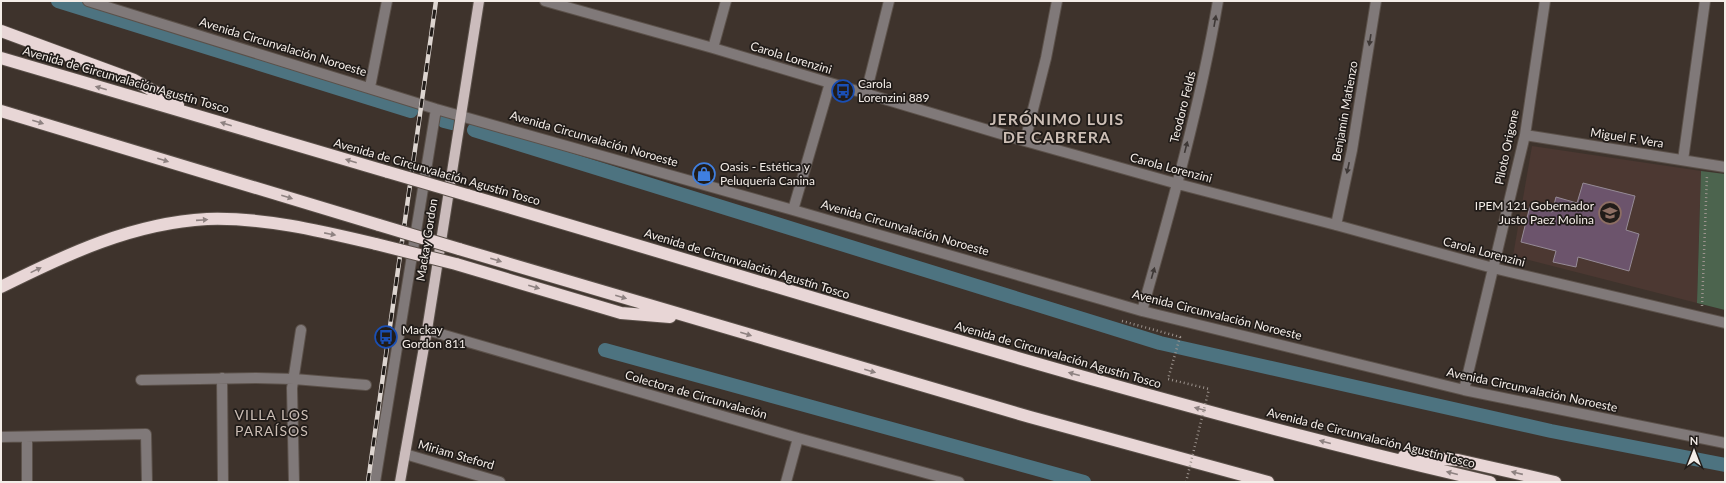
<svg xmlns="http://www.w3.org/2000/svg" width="1726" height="483" font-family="Lato,sans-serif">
<rect width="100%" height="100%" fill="#3e332c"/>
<path fill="#4c3832" d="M 1532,146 L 1701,171 L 1697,303 L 1513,256 Z"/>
<path fill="#4c644e" d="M 1701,171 L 1725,174 L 1725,310 L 1697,303 Z"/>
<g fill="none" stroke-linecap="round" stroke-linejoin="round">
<path stroke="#4d7380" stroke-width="14" d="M 58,1 L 411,111
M 444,121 L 452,123
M 474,130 L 1160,343 L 1551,431 L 1725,465
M 605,350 L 1084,482"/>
</g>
<path fill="#6c546c" stroke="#968b96" d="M 1583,183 L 1635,196 L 1626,230 L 1639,234 L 1629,271 L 1578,257 L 1576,267 L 1553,262 L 1556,251 L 1521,242 L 1530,206 L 1552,212 L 1556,197 L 1577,203 Z"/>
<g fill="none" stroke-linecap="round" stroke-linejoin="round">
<g stroke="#5b514a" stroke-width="12">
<path id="minor" d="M 88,1 L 436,109 L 793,210 L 1142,311 L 1464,390 L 1725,443
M 545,1 L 713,48 L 1025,141 L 1178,184 L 1336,225 L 1493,268 L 1725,323
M 713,48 L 726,1
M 370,87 L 387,1
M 866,93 L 889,1
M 1525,135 L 1725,167
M 1025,141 L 1046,58 L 1057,1
M 1683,160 L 1705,1
M 793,210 L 830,83
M 1336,225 L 1352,150 L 1376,1
M 1142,311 C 1171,208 1200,106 1218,1
M 427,330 L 798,438 L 959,482
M 222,378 L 223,482
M 141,380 L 256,378 L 294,379 L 366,385
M 1464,390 L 1525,135 L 1545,1
M 1,437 L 146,434 L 147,482
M 27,437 L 27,482
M 405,454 L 500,482
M 294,482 L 292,388 L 301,330
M 375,482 L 436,109
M 786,482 L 798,438"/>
</g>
<g stroke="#5b514a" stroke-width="12">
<path id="major" d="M 400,482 L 427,330 L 479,1"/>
</g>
<g stroke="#5b514a" stroke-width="14">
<path id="highway" d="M 1,31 L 134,80 L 178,105
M 1,58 L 388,172
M 1,111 L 379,225
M 467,195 C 807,294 1144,403 1490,482
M 459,249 L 1030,417 L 1268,482
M 456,264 L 621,313 L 670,317
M 1,287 C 67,254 133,223 207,219 C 263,217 321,231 376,244
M 1404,456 L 1458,460 L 1555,482"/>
</g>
<path stroke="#9c938d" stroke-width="2.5" stroke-dasharray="1 3" stroke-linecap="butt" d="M 1702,306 L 1707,175
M 1122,321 L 1180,337 L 1168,379 L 1209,389"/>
<use href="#minor" stroke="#807979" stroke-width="10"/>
<use href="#major" stroke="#cbbcbc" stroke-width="10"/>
<use href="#highway" stroke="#e8d6d6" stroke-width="12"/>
<g stroke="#ddd5d0" stroke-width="4.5">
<path id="rail" d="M 368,482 L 436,1"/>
</g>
<use href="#rail" stroke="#211c19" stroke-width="3" stroke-dasharray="9" stroke-linecap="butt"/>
<g stroke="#5b514a" stroke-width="14" stroke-linecap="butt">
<path id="highway-bridge" d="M 388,172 L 467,195
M 379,225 L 459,249
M 376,244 L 456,264"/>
</g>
<path stroke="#9c938d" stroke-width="2.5" stroke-dasharray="1 3" stroke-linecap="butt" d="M 1186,482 L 1209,389"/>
<use href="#highway-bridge" stroke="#e8d6d6" stroke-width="12"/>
</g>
<defs><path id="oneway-solid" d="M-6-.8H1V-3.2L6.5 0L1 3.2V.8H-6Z"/></defs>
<g fill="#3e3836">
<use href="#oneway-solid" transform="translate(1215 21) rotate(-80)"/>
<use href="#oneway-solid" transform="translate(1370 40) rotate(99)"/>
<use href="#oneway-solid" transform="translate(1186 147) rotate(-76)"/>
<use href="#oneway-solid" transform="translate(1348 168) rotate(102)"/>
<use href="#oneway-solid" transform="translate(1153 273) rotate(-74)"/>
</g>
<g fill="#8e8281">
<use href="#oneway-solid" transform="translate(101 88) rotate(-164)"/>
<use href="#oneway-solid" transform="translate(38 122) rotate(17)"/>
<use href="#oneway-solid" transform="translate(226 124) rotate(-163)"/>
<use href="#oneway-solid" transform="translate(163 160) rotate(17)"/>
<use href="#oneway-solid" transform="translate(351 161) rotate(-163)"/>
<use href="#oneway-solid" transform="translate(287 197) rotate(17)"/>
<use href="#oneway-solid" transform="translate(202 220) rotate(-4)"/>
<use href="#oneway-solid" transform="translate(330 234) rotate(11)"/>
<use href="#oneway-solid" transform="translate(496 260) rotate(17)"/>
<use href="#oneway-solid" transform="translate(36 270) rotate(-26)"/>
<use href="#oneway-solid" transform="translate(534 287) rotate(16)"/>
<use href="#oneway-solid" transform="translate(621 297) rotate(16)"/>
<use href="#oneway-solid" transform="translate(746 334) rotate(17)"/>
<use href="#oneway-solid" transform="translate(870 371) rotate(16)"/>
<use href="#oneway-solid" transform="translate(1074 374) rotate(-165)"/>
<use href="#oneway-solid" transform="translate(1200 409) rotate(-165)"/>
<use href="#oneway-solid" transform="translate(1325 442) rotate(-165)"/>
<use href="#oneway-solid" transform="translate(1452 473) rotate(-166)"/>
<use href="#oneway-solid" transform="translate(1517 473) rotate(-167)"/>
</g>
<defs>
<g id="bus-ring" transform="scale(1.15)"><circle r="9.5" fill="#211c19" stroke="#1a4fb4" stroke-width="1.5"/><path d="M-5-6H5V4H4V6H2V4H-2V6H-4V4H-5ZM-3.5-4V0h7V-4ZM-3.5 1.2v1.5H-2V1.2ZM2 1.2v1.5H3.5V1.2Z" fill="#1a4fb4"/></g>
<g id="shop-ring" transform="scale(1.15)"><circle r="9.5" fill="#211c19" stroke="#3f7fe0" stroke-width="1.5"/><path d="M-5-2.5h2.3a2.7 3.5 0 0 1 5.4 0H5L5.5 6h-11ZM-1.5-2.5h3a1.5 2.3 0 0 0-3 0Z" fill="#3f7fe0"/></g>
<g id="school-ring" transform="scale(1.15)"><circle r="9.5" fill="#211c19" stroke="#8d6e63" stroke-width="1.5"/><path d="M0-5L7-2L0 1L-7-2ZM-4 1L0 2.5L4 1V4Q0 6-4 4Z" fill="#8d6e63"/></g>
</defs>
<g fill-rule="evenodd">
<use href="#bus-ring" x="843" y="91"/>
<use href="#shop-ring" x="704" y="174"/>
<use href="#school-ring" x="1610" y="213"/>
<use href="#bus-ring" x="386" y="337"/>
</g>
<g text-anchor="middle" stroke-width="3.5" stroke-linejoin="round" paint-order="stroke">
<g font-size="12" fill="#f4ede8" stroke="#211c19">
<text transform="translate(283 47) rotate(17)" y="4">Avenida Circunvalación Noroeste</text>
<text transform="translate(791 58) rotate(17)" y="4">Carola Lorenzini</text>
<text transform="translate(126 80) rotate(16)" y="4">Avenida de Circunvalación Agustín Tosco</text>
<text transform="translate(1183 107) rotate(-76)" y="4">Teodoro Felds</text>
<text transform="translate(1345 111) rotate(-80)" y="4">Benjamín Matienzo</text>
<text transform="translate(1627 138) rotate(9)" y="4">Miguel F. Vera</text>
<text transform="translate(594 139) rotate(16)" y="4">Avenida Circunvalación Noroeste</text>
<text transform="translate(1507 147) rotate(-78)" y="4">Piloto Origone</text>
<text transform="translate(1171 168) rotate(15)" y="4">Carola Lorenzini</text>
<text transform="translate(437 172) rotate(16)" y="4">Avenida de Circunvalación Agustín Tosco</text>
<text transform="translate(905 228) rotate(16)" y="4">Avenida Circunvalación Noroeste</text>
<text transform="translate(427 240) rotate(-81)" y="4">Mackay Gordon</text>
<text transform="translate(1484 252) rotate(15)" y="4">Carola Lorenzini</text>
<text transform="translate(747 264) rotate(17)" y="4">Avenida de Circunvalación Agustín Tosco</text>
<text transform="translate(1217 315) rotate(14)" y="4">Avenida Circunvalación Noroeste</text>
<text transform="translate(1058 355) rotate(16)" y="4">Avenida de Circunvalación Agustín Tosco</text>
<text transform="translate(1532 390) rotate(12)" y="4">Avenida Circunvalación Noroeste</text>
<text transform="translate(696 395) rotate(16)" y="4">Colectora de Circunvalación</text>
<text transform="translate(1371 438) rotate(14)" y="4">Avenida de Circunvalación Agustín Tosco</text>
<text transform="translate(456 455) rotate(16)" y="4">Miriam Steford</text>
</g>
<g font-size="12" fill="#f4ede8" stroke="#211c19" text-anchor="start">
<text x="858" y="88">Carola<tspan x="858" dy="14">Lorenzini 889</tspan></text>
<text x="720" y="171">Oasis - Estética y<tspan x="720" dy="14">Peluquería Canina</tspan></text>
<text x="1594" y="210" text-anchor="end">IPEM 121 Gobernador<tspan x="1594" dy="14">Justo Paez Molina</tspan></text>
<text x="402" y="334">Mackay<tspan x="402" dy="14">Gordon 811</tspan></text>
</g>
<g font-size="14" letter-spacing="1" fill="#ccbeb5" stroke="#211c19">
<text x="272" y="420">VILLA LOS<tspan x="272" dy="16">PARAÍSOS</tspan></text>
</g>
<g font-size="16" font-weight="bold" letter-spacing="1" fill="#ccbeb5" stroke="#211c19">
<text x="1057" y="125">JERÓNIMO LUIS<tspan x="1057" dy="18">DE CABRERA</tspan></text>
</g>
</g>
<rect width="1726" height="483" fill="none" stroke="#f4ede8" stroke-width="4"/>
<g transform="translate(1694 451)" stroke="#211c19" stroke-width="3" paint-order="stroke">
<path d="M0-3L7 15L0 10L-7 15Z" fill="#f4ede8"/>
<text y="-6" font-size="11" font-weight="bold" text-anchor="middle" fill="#f4ede8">N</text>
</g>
</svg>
